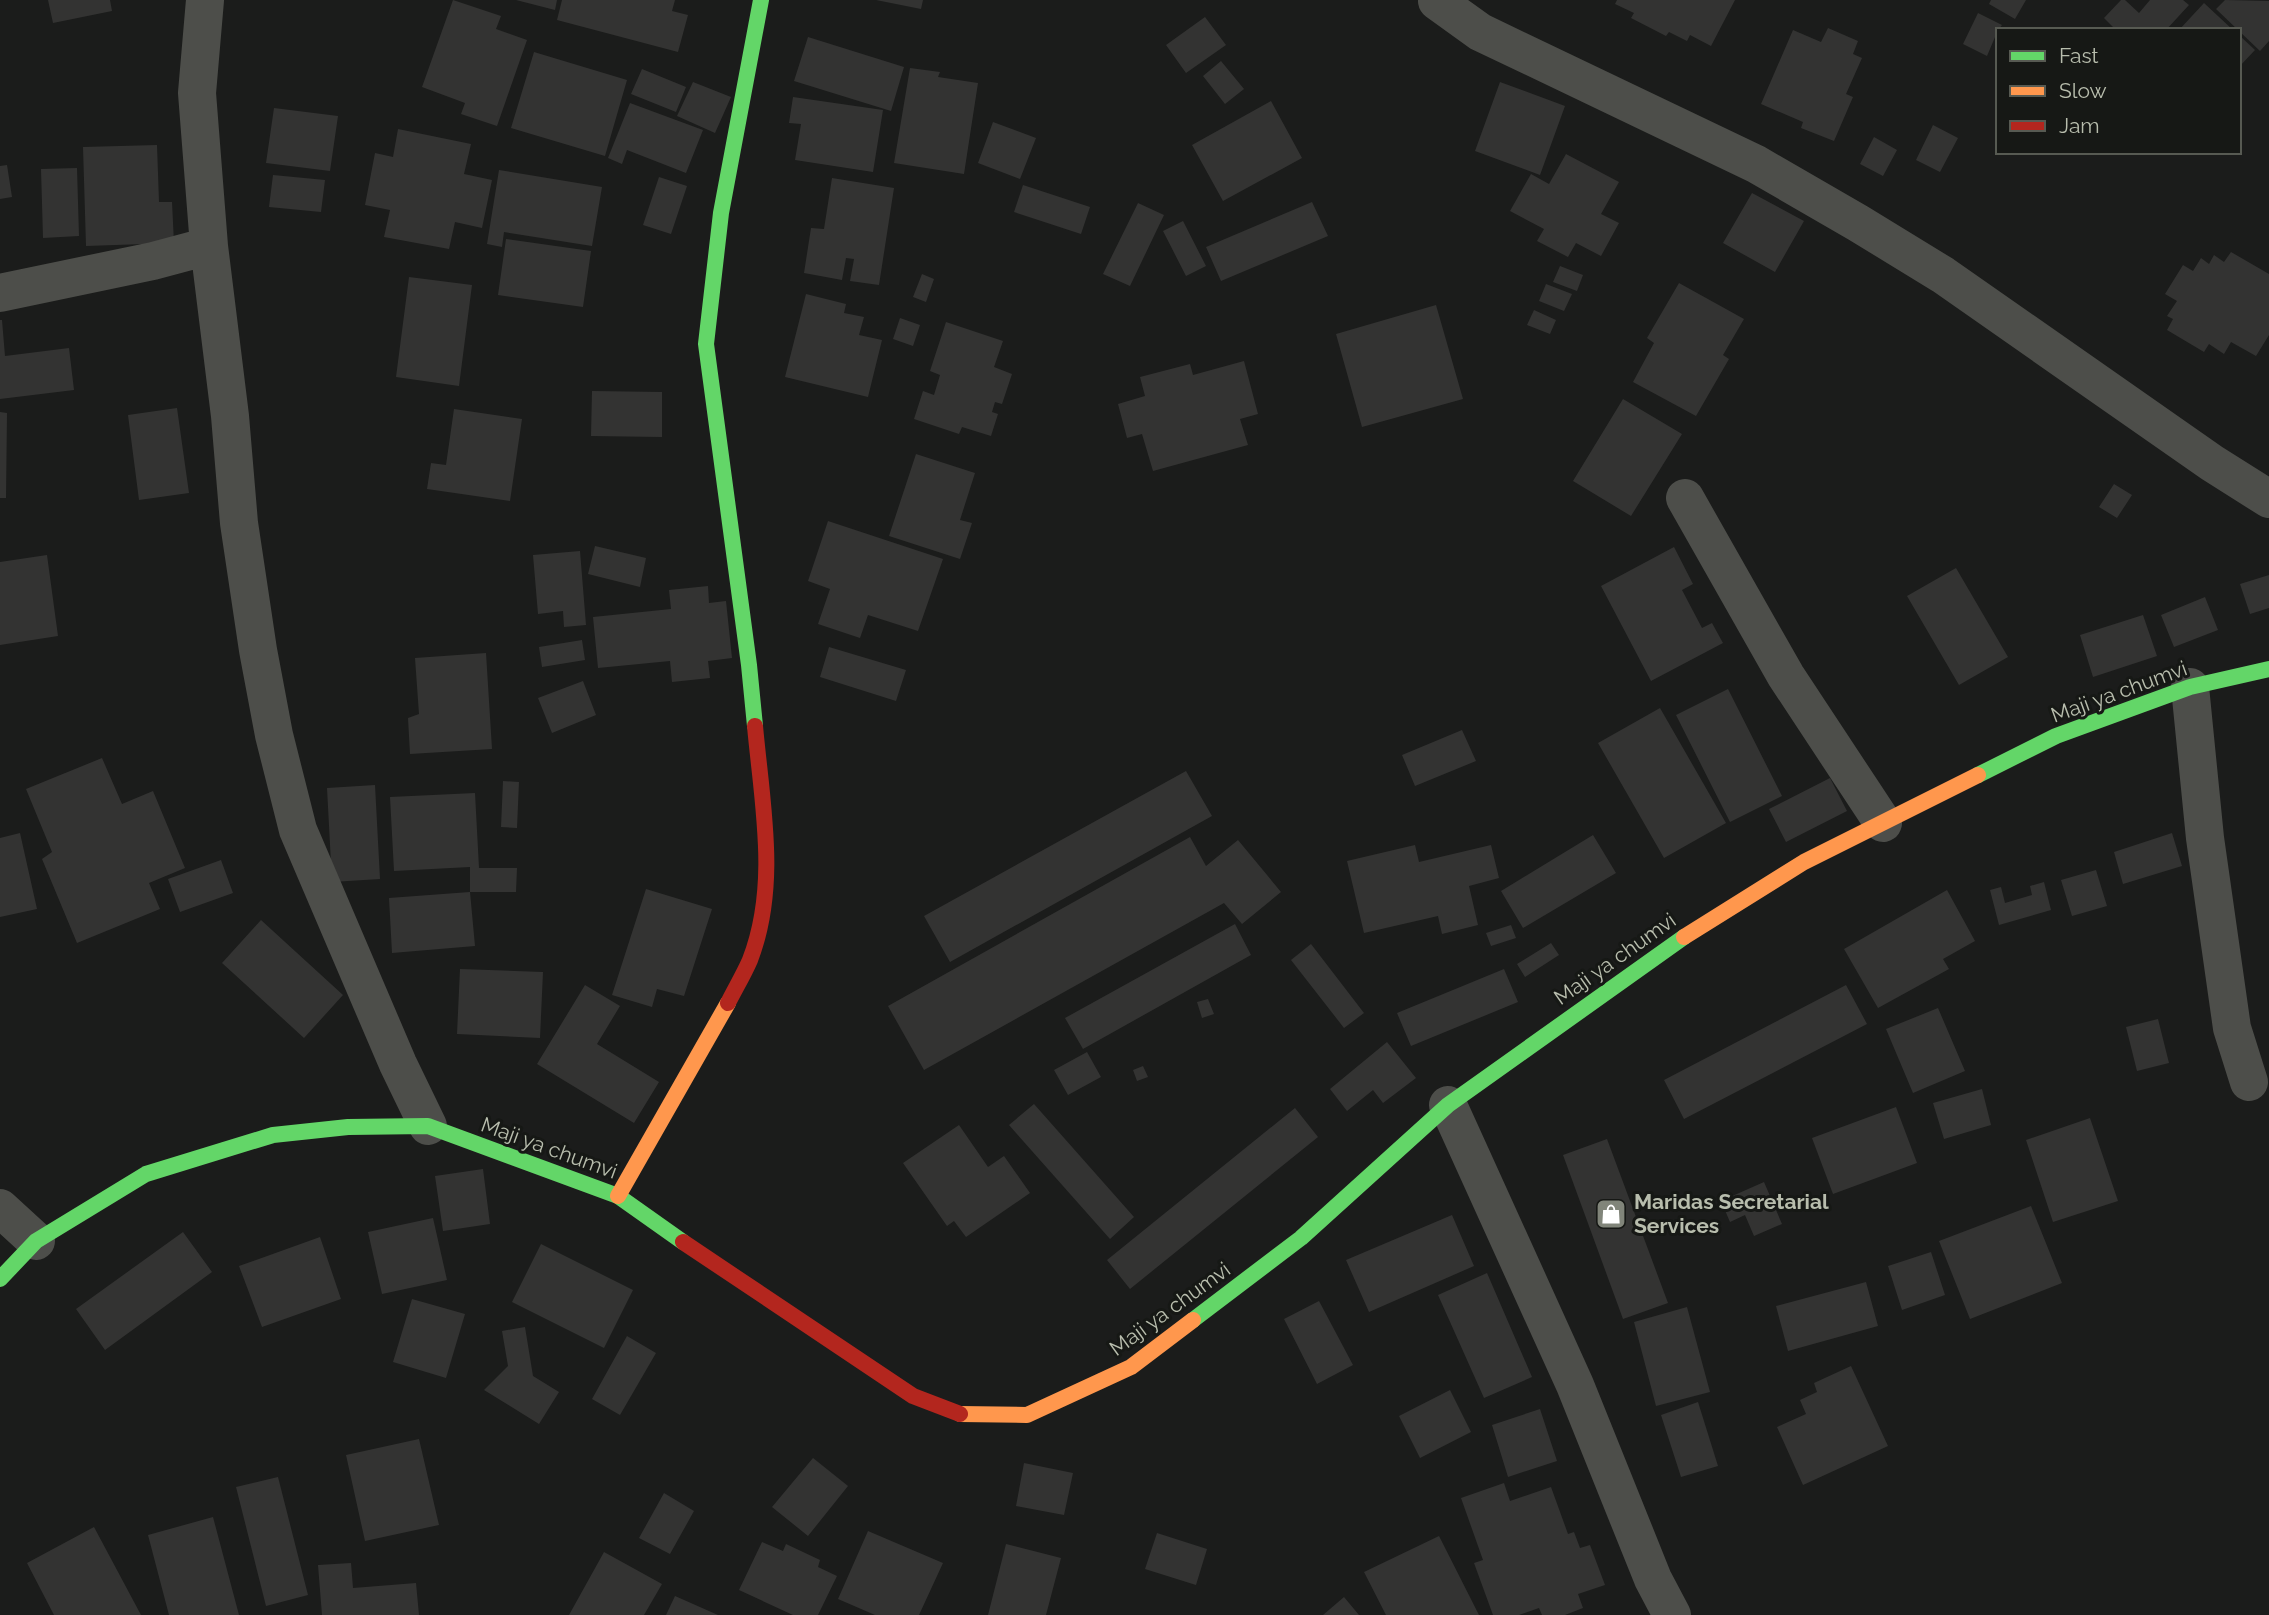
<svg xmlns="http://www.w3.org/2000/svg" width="2269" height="1615" font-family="Raleway,sans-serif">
<rect width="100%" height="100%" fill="#1b1c1b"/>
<path fill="#333332" d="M 48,0 L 110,0 L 112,11 L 53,23 Z
M 453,0 L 501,16 L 496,29 L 527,40 L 497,126 L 461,114 L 465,103 L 422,87 Z
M 516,0 L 557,0 L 555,10 Z
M 562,0 L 675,0 L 672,11 L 688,15 L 678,52 L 557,20 Z
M 876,0 L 923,0 L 921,9 Z
M 1617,0 L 1735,0 L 1711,46 L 1690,35 L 1687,41 L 1669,32 L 1666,36 L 1631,18 L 1634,13 L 1615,4 Z
M 1991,0 L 2026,0 L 2015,19 L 1989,4 Z
M 2121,0 L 2125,0 L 2139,13 L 2150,0 L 2183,0 L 2189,5 L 2166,30 L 2116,30 L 2104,18 Z
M 2225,0 L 2269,1 L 2269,41 L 2260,51 L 2216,9 Z
M 2204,3 L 2233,30 L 2179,30 Z
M 1978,13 L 2002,25 L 1998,30 L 1987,56 L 1963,44 Z
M 1205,17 L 1226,45 L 1186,73 L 1166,45 Z
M 1828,28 L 1858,41 L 1853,54 L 1862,58 L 1846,94 L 1853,97 L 1834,141 L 1801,128 L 1803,122 L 1761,104 L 1793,30 L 1821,42 Z
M 2239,35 L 2255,50 L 2239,67 Z
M 808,37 L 904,67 L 891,111 L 794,81 Z
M 534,52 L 627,80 L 605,156 L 511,128 Z
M 1221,61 L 1244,89 L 1225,104 L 1203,76 Z
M 910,68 L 940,72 L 938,77 L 978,83 L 964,174 L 894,163 Z
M 642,69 L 686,87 L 676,112 L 631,94 Z
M 693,82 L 731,97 L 715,133 L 677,116 Z
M 1500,82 L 1565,106 L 1540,175 L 1475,151 Z
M 793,97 L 883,110 L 873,172 L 795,160 L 801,124 L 789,123 Z
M 1271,101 L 1302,158 L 1223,201 L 1192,145 Z
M 630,103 L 703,130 L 686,173 L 627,150 L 622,164 L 608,158 Z
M 274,108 L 338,116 L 330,171 L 266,163 Z
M 993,122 L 1036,138 L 1020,179 L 978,163 Z
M 1933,125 L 1958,138 L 1940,172 L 1916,160 Z
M 398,129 L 471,144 L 464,174 L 492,180 L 482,228 L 455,222 L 449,249 L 384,237 L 390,210 L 365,205 L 375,153 L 393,157 Z
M 1874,137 L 1897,150 L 1883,176 L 1860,164 Z
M 157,145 L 159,202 L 172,202 L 174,243 L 86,246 L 83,147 Z
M 1566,154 L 1619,182 L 1601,214 L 1619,223 L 1601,256 L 1576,243 L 1568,257 L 1537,241 L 1544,229 L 1510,211 L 1531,174 L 1549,184 Z
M 7,165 L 12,197 L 0,199 L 0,166 Z
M 77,168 L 79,236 L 43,238 L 41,169 Z
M 499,170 L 602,187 L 592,246 L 504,232 L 502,247 L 487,244 Z
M 273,175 L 325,180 L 321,212 L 269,207 Z
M 659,177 L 687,186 L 671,234 L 643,225 Z
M 832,178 L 894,188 L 879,285 L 850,281 L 854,259 L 846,258 L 842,280 L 804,273 L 811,228 L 824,229 Z
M 1023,185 L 1090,207 L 1081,234 L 1014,212 Z
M 1752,193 L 1804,221 L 1775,272 L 1723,243 Z
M 1312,202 L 1328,236 L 1221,281 L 1206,247 Z
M 1138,203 L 1164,215 L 1130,286 L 1103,274 Z
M 1183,221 L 1206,266 L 1186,276 L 1163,231 Z
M 506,239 L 591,251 L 583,307 L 498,295 Z
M 2231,252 L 2269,274 L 2269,335 L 2256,356 L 2231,342 L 2224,354 L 2209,344 L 2204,352 L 2167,330 L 2173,319 L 2167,316 L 2177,301 L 2165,294 L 2183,265 L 2193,271 L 2201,258 L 2209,264 L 2214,255 L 2224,262 Z
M 1560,266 L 1583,275 L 1577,291 L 1553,282 Z
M 922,274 L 934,279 L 926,302 L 913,297 Z
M 409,277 L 472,285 L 459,386 L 396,377 Z
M 1679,283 L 1744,319 L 1723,355 L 1729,359 L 1696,416 L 1633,382 L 1654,343 L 1647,338 Z
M 1546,284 L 1572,294 L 1564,311 L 1539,301 Z
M 806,294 L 846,304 L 844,313 L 864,317 L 859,335 L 882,340 L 868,397 L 785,377 Z
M 1436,305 L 1463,399 L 1362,427 L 1336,334 Z
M 1534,310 L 1556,320 L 1550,334 L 1527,325 Z
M 900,318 L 920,325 L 913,346 L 893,339 Z
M 0,320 L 2,320 L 5,356 L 69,348 L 74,390 L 0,399 Z
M 946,322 L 1003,341 L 994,367 L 1012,374 L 1002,404 L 995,402 L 992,412 L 998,414 L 991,436 L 962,427 L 959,434 L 914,419 L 923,391 L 934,395 L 940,375 L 930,371 Z
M 1244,361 L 1258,414 L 1240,419 L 1248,445 L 1153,471 L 1142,434 L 1127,438 L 1118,404 L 1145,396 L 1140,377 L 1190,364 L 1193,375 Z
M 592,391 L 662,392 L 662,437 L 591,436 Z
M 1623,399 L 1682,434 L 1631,516 L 1573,481 Z
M 177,408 L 189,493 L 139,500 L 128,415 Z
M 454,409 L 522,419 L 510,501 L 427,489 L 431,463 L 446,465 Z
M 0,412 L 7,413 L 6,498 L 0,498 Z
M 916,454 L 975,473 L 960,520 L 972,523 L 960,559 L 889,536 Z
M 2114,484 L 2132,495 L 2117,518 L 2099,507 Z
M 828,521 L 943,559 L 918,631 L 868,615 L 860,638 L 818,624 L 830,589 L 808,581 Z
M 595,546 L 646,558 L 640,587 L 588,574 Z
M 1674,547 L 1693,584 L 1682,590 L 1702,628 L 1712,623 L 1723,643 L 1651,681 L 1601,586 Z
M 580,551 L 586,625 L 564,627 L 563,611 L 538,614 L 533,555 Z
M 47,555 L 58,636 L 0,645 L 0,562 Z
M 1956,568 L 2008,657 L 1959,685 L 1907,596 Z
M 2269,575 L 2269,608 L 2250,614 L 2240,584 Z
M 708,586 L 709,603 L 726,601 L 732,658 L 708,661 L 710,678 L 672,682 L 670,661 L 598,668 L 593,617 L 671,609 L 669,590 Z
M 2205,597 L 2218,630 L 2174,647 L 2161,615 Z
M 2143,615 L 2157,656 L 2093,677 L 2080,635 Z
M 582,640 L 585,660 L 542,667 L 539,647 Z
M 829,647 L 906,670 L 896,701 L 820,677 Z
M 486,653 L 492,749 L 410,754 L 408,718 L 419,714 L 415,658 Z
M 583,681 L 596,715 L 552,733 L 538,698 Z
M 1728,689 L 1782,796 L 1730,822 L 1676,715 Z
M 1660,708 L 1726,823 L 1664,858 L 1598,743 Z
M 1462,730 L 1476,761 L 1415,786 L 1402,755 Z
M 102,758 L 122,804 L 153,791 L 185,868 L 149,883 L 160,909 L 77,943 L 42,859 L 52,852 L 26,789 Z
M 1186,771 L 1212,816 L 950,962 L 924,916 Z
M 1830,778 L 1847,811 L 1786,842 L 1769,809 Z
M 503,781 L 519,782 L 517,828 L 501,827 Z
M 375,785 L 380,879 L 332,882 L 327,788 Z
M 475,793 L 479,868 L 517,868 L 516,892 L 470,892 L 470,867 L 394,871 L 390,797 Z
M 20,833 L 37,909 L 0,917 L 0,838 Z
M 2172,833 L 2182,866 L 2123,884 L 2114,852 Z
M 1593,835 L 1616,873 L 1523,928 L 1501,891 Z
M 1190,837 L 1206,866 L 1238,840 L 1281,892 L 1242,924 L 1224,903 L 924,1070 L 888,1006 Z
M 1415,845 L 1419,862 L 1491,845 L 1499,878 L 1469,886 L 1478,925 L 1442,934 L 1438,916 L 1364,933 L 1347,861 Z
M 221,860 L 233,893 L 180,912 L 168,879 Z
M 2096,870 L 2107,906 L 2072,916 L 2061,880 Z
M 2044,882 L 2051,910 L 1999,925 L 1990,890 L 2001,887 L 2005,903 L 2032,895 L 2030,886 Z
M 646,889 L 712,909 L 684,996 L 657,989 L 652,1007 L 612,995 Z
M 1947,890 L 1975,941 L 1943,959 L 1949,969 L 1878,1008 L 1844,949 Z
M 470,892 L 475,946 L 392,953 L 389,898 Z
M 261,920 L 343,995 L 304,1038 L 222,963 Z
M 1235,924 L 1251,955 L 1083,1049 L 1065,1018 Z
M 1511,925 L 1516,938 L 1491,946 L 1486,933 Z
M 1551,943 L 1559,955 L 1525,977 L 1517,964 Z
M 1311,944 L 1364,1013 L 1344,1028 L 1291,960 Z
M 460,969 L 543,972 L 540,1038 L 457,1034 Z
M 1504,969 L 1518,1002 L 1411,1046 L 1397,1013 Z
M 585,985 L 620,1006 L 597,1044 L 659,1082 L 634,1123 L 537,1064 Z
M 1846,985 L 1867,1024 L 1684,1119 L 1664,1080 Z
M 1208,999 L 1214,1014 L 1202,1018 L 1197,1002 Z
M 1938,1008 L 1965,1071 L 1913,1093 L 1886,1029 Z
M 2158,1019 L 2169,1063 L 2137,1071 L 2126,1027 Z
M 1387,1042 L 1416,1078 L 1383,1103 L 1373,1090 L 1347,1111 L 1330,1089 Z
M 1087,1052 L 1101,1077 L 1068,1095 L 1054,1070 Z
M 1143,1066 L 1148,1077 L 1137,1081 L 1133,1070 Z
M 1982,1089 L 1991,1125 L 1944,1139 L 1933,1103 Z
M 1034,1104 L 1134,1217 L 1110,1239 L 1009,1125 Z
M 1896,1107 L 1917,1163 L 1833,1194 L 1812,1138 Z
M 1295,1108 L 1318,1137 L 1130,1289 L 1107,1260 Z
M 2090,1118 L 2118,1201 L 2053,1222 L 2026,1140 Z
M 959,1125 L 988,1167 L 1004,1156 L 1030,1193 L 966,1237 L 954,1221 L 947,1226 L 903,1163 Z
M 1607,1139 L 1668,1303 L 1623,1319 L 1563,1155 Z
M 483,1169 L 490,1224 L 443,1231 L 435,1176 Z
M 1764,1182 L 1782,1224 L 1754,1236 L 1745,1215 L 1730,1222 L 1721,1201 Z
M 2031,1206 L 2062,1283 L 1970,1319 L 1939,1241 Z
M 1452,1215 L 1474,1266 L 1369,1312 L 1346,1260 Z
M 433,1218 L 447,1280 L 382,1294 L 368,1232 Z
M 183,1232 L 212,1272 L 105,1350 L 76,1309 Z
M 320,1237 L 341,1299 L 262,1327 L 239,1266 Z
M 541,1244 L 633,1290 L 604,1348 L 512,1302 Z
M 1931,1252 L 1945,1295 L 1902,1310 L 1888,1266 Z
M 1487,1273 L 1532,1377 L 1484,1398 L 1438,1295 Z
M 1866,1282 L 1878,1326 L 1788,1351 L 1776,1306 Z
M 412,1299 L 465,1314 L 446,1378 L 393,1362 Z
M 1319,1301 L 1353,1365 L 1317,1384 L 1284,1319 Z
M 1687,1307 L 1710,1392 L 1656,1406 L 1634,1322 Z
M 525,1327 L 533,1376 L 559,1392 L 539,1424 L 484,1390 L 508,1366 L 502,1331 Z
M 627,1336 L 656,1353 L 620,1415 L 592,1399 Z
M 1851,1366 L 1888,1446 L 1803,1485 L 1777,1427 L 1806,1414 L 1800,1400 L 1817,1392 L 1814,1383 Z
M 1450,1390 L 1471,1432 L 1420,1458 L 1399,1416 Z
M 1698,1402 L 1718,1466 L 1681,1477 L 1661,1415 Z
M 1540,1409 L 1557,1461 L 1508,1477 L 1492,1425 Z
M 419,1439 L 439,1525 L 365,1541 L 346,1455 Z
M 813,1458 L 848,1486 L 808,1536 L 772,1507 Z
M 1024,1463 L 1073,1473 L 1064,1515 L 1016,1506 Z
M 278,1477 L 308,1595 L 266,1606 L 236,1487 Z
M 1504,1483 L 1510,1501 L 1551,1487 L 1568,1534 L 1574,1532 L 1580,1548 L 1590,1545 L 1605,1585 L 1578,1594 L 1583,1608 L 1565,1615 L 1542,1615 L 1539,1608 L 1519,1615 L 1493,1615 L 1474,1563 L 1483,1560 L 1461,1498 Z
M 664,1493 L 694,1511 L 670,1554 L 639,1538 Z
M 213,1517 L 239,1615 L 169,1615 L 148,1535 Z
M 94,1527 L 141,1615 L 54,1615 L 27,1563 Z
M 868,1531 L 943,1563 L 919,1615 L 875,1615 L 838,1599 Z
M 1157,1533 L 1207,1549 L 1196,1585 L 1145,1569 Z
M 1439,1536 L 1479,1615 L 1386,1615 L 1364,1572 Z
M 762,1542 L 783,1551 L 786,1544 L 820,1560 L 818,1567 L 837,1576 L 818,1615 L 793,1615 L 739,1590 Z
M 1006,1544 L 1061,1558 L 1046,1615 L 988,1615 Z
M 604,1552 L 662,1584 L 644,1615 L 569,1615 Z
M 351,1563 L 353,1588 L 416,1583 L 419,1615 L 322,1615 L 318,1565 Z
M 675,1596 L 718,1615 L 666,1615 Z
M 1344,1597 L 1359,1615 L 1323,1615 Z"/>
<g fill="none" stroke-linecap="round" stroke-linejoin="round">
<path stroke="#4d4e4a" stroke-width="38" d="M 205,0 L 197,93 L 209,246 L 230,416 L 239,523 L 258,650 L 274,735 L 298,830 L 398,1064 L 428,1126
M 1437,1 L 1480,32 L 1756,164 L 1858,223 L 1943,275 L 2212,463 L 2269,499
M 0,293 L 153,261 L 209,246
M 1685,498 L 1786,676 L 1883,823
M 2190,687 L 2205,838 L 2232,1028 L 2249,1082
M 1448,1105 L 1575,1385 L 1653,1579 L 1672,1615
M 0,1208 L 36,1241"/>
<path stroke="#63d668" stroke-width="16" d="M 755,726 L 749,665 L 706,344 L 721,213 L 761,0
M 1978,775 L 2056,736 L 2190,687 L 2269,669
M 0,1279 L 36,1241 L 146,1174 L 273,1135 L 348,1127 L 428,1126 L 618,1196 L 683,1242
M 1193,1320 L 1301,1238 L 1448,1105 L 1684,937"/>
<path stroke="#ff974d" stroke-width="16" d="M 1684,937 L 1804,862 L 1978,775
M 618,1196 L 728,1003
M 960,1414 L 1027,1415 L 1131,1367 L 1193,1320"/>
<path stroke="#b3261e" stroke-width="16" d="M 728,1003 C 735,989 744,974 750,960 C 779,885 762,804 755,726
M 683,1242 L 913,1396 L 960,1414"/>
</g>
<defs>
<g id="shop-square" transform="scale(1.575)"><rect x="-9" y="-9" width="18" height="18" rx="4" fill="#81857a" stroke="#161815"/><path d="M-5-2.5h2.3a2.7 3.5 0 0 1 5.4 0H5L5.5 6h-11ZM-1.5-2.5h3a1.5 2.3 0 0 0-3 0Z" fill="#fff"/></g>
</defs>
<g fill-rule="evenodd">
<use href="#shop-square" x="1611" y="1214"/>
</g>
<g text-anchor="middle" stroke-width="6" stroke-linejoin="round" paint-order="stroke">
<g font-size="21" fill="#b8bdad" stroke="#161815">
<text transform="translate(2119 692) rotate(-20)" y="7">Maji ya chumvi</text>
<text transform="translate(1615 959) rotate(-35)" y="7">Maji ya chumvi</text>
<text transform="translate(549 1148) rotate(20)" y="7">Maji ya chumvi</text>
<text transform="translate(1170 1309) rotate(-36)" y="7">Maji ya chumvi</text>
</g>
<g font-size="21" font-weight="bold" fill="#b8bdad" stroke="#161815" text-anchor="start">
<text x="1634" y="1209">Maridas Secretarial<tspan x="1634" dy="24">Services</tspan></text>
</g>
</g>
<rect x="1996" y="28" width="245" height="126" fill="#161815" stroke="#575a52" stroke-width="2"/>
<rect x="2010" y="51" width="35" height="10" fill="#63d668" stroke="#575a52" stroke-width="2"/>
<text x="2059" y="63" font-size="21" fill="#b8bdad">Fast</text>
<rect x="2010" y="86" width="35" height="10" fill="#ff974d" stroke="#575a52" stroke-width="2"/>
<text x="2059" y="98" font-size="21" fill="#b8bdad">Slow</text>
<rect x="2010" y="121" width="35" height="10" fill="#b3261e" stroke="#575a52" stroke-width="2"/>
<text x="2059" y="133" font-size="21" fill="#b8bdad">Jam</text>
</svg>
